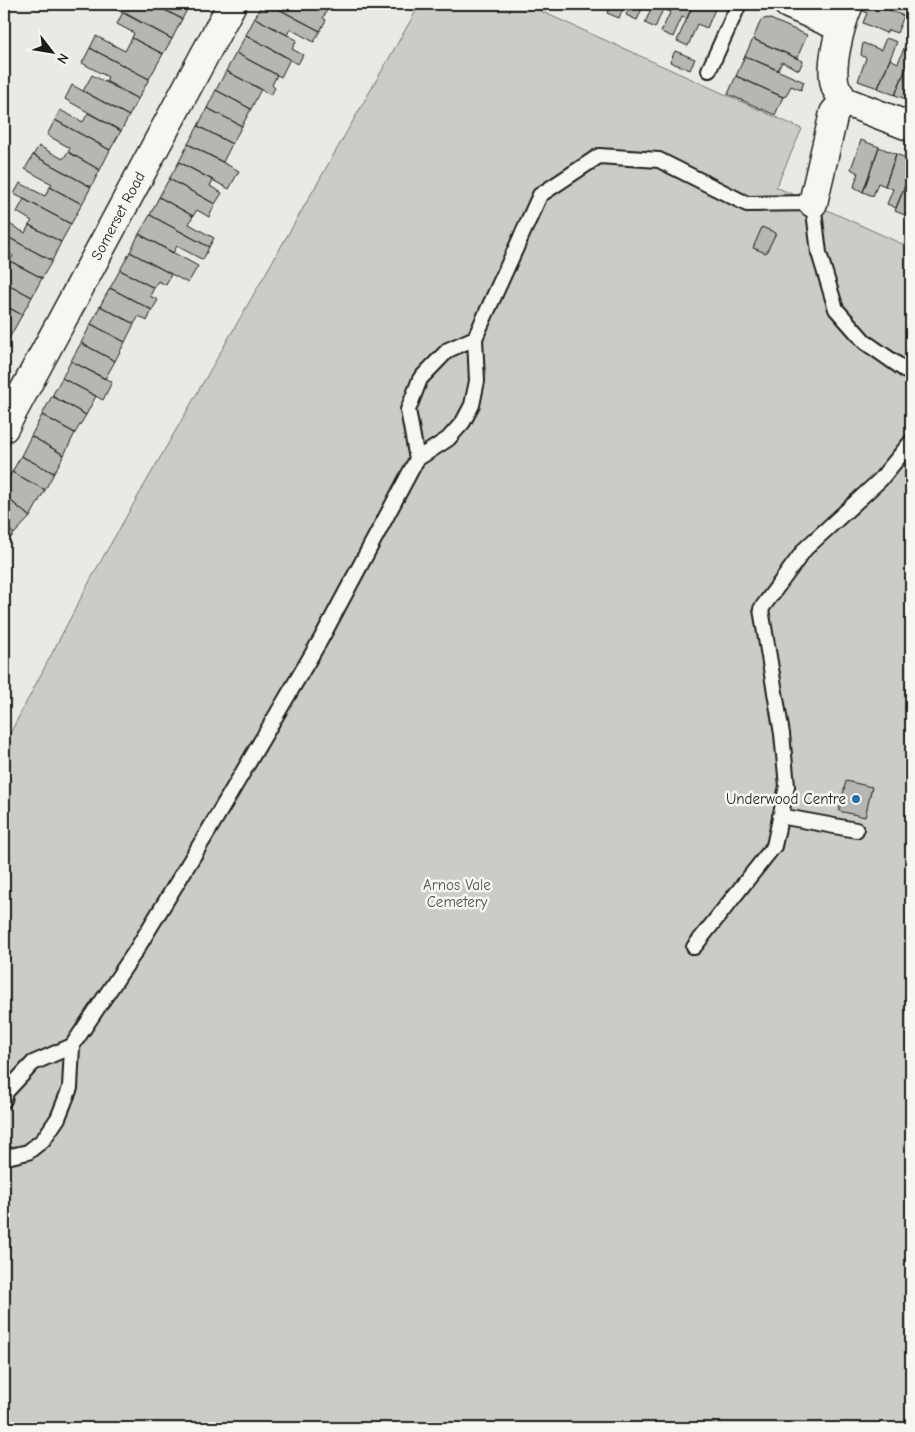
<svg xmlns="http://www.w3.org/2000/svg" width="915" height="1432" font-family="'Comic Neue',sans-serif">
<rect width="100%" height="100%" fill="#e9e9e5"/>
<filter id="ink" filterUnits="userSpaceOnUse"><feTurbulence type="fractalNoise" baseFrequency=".02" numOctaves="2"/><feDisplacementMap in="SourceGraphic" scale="10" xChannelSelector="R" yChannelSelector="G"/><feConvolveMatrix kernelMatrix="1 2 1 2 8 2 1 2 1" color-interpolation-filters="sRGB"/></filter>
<g filter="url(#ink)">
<path fill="#dadad6" d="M 874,4 L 911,4 L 911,19 Z"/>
<path fill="#cbcbc7" stroke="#747472" d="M 420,4 L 525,4 L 802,129 L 776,187 L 911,248 L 911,1428 L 4,1428 L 4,745 L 94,573 Z"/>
<path fill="#b6b6b3" stroke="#1c1c1c" d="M 112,4 L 153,4 L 182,19 L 172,39 L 110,6 Z
M 153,4 L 190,4 L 182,19 Z
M 262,4 L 269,4 L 320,31 L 314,42 L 290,29 L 287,35 L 255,18 Z
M 269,4 L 317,4 L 327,10 L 323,18 L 326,20 L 320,31 Z
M 611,4 L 625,4 L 619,18 L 607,13 Z
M 631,4 L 644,4 L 637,20 L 626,15 Z
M 653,4 L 674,4 L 670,12 L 663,9 L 655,28 L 645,23 Z
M 674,4 L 693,4 L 687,19 L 682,17 L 673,37 L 661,32 Z
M 693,4 L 717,4 L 707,28 L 697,24 L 688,46 L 677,41 Z
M 866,4 L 874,4 L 904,16 L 897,33 L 888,30 L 886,33 L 863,23 L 867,13 L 863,11 Z
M 123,12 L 172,39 L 163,54 L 132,38 L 134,33 L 117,24 Z
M 255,18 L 297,40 L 292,49 L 303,55 L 298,64 L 246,35 Z
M 768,18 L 807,35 L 797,58 L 753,39 L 761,20 Z
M 246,35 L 290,59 L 281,77 L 236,53 Z
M 96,36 L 125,51 L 132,38 L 163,54 L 149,79 L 90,48 Z
M 909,36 L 911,37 L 911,56 L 895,95 L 878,88 L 890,59 L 898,63 Z
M 886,38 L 897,42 L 878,88 L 858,81 L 866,58 L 861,55 L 863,43 L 881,50 Z
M 753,39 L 803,61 L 799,70 L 782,62 L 778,70 L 745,56 Z
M 90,48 L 149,79 L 138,99 L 106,81 L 108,77 L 82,63 Z
M 675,51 L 695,59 L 690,70 L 670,62 Z
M 236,53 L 277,75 L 272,85 L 275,88 L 271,95 L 226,71 Z
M 745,56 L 804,82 L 801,90 L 791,86 L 786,96 L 783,97 L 736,76 Z
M 911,56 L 911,101 L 895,95 Z
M 226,71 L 261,89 L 251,109 L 216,90 Z
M 92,75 L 138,99 L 129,116 L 83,91 Z
M 736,76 L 783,97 L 775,115 L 728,94 Z
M 72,85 L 129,116 L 121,131 L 65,99 Z
M 216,90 L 251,109 L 242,126 L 207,108 Z
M 207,108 L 242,126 L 232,144 L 198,126 Z
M 60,110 L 83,122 L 88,113 L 121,131 L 110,150 L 55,120 Z
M 55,120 L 110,150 L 100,170 L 68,152 L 70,148 L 47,135 Z
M 198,126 L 232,144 L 223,162 L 188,144 Z
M 861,140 L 879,147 L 863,192 L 854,187 L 858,173 L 851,169 Z
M 188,144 L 239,171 L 229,189 L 179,162 Z
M 39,146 L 63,159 L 68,152 L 100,170 L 91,187 L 33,155 Z
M 879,147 L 896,154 L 885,186 L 878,183 L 873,196 L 863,192 Z
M 896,154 L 911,160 L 911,170 L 896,208 L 887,204 L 893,189 L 885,186 Z
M 33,155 L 91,187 L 82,204 L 50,187 L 52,184 L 25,169 Z
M 179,162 L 213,180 L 210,186 L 222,193 L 215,204 L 169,179 Z
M 911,170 L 911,199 L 905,215 L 895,211 Z
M 169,179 L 215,204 L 209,217 L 197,210 L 193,216 L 159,197 Z
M 20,183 L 45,196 L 50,187 L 82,204 L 71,224 L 14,194 Z
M 159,197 L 193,216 L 189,224 L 214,238 L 209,247 L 150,215 Z
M 24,199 L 71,224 L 61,242 L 29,225 L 32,221 L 17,212 Z
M 150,215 L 209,247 L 203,260 L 177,246 L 173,253 L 139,234 Z
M 4,221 L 25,233 L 29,225 L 61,242 L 52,261 L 4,235 Z
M 762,227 L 776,233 L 766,253 L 753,248 Z
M 139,234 L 198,266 L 188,283 L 130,252 Z
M 4,235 L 52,261 L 42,278 L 10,261 L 13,256 L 4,251 Z
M 130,252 L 171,274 L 166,285 L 158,281 L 154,288 L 120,270 Z
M 10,261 L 42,278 L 32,297 L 4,282 L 4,267 L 6,268 Z
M 120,270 L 154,288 L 150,296 L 158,300 L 152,310 L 110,288 Z
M 4,282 L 32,297 L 22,315 L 4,305 Z
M 110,288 L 152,310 L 147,321 L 139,316 L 134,324 L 100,306 Z
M 4,305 L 22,315 L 12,333 L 4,328 Z
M 100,306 L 134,324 L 125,342 L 91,324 Z
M 91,324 L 125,342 L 115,361 L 81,343 Z
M 4,328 L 12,333 L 4,348 Z
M 81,343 L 115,361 L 105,379 L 71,361 Z
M 71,361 L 112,382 L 103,400 L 62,378 Z
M 62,378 L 96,396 L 86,415 L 52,396 Z
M 52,396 L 86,415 L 75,433 L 42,415 Z
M 42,415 L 75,433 L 64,455 L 31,436 Z
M 31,436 L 64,455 L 54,473 L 21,456 Z
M 21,456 L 54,473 L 45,490 L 12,472 Z
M 12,472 L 45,490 L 30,517 L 4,495 L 4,486 Z
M 4,495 L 30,517 L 14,534 L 4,524 Z
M 4,524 L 14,534 L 4,545 Z
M 846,781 L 872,787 L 865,817 L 839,811 Z"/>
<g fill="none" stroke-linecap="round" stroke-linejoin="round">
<g stroke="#1c1c1c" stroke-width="18">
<path id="service" d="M 709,70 L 739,4
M 475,338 L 448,350 L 420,379 L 408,410 L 417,459 L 448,439 L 463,422 L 472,405 L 477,381 L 475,338 L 540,195 L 599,156 L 659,160 L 747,204 L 813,203 L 819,253 L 836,309 L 865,342 L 911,374
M 780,816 L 856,830
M 694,947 L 774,846 L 787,786 L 782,734 L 761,609 L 805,549 L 880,480 L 911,442
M 4,1100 L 6,1092 L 33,1063 L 72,1046
M 4,1154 L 11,1156 L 28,1152 L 43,1140 L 58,1118 L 70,1088 L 72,1046 L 135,952 L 206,835 L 321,639 L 417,459"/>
</g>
<g stroke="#1c1c1c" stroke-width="31">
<path id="minor" d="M 788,4 L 840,27
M 844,101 C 842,97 838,92 836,88 C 828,68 841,23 849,4
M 844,101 L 911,127
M 813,203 L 834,113 L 844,101
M 4,428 L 232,4"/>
</g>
<use href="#service" stroke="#f6f6f2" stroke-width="14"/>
<use href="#minor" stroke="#f6f6f2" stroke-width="28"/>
</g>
</g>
<circle fill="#1f6fb2" stroke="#f6f6f2" stroke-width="2" cx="856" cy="799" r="5"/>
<g text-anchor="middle" stroke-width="5" stroke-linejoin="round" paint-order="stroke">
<g font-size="15" fill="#1c1c1c" stroke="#f6f6f2">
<text transform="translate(118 216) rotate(-62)" y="5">Somerset Road</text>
</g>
<g font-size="15" fill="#1c1c1c" stroke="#f6f6f2" text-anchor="end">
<text x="846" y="804">Underwood Centre</text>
</g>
<g font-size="15" fill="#51514f" stroke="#f6f6f2">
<text x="457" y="890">Arnos Vale<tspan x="457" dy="17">Cemetery</tspan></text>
</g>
</g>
<rect width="915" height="1432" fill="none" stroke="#f6f6f2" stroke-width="20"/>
<rect x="10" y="10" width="895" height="1412" fill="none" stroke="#1c1c1c" stroke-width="2" filter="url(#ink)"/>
<g transform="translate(52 52) rotate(121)" stroke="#f6f6f2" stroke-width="4" paint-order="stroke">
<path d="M0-4L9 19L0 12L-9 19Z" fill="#1c1c1c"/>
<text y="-8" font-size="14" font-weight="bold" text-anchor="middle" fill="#1c1c1c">N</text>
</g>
</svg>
